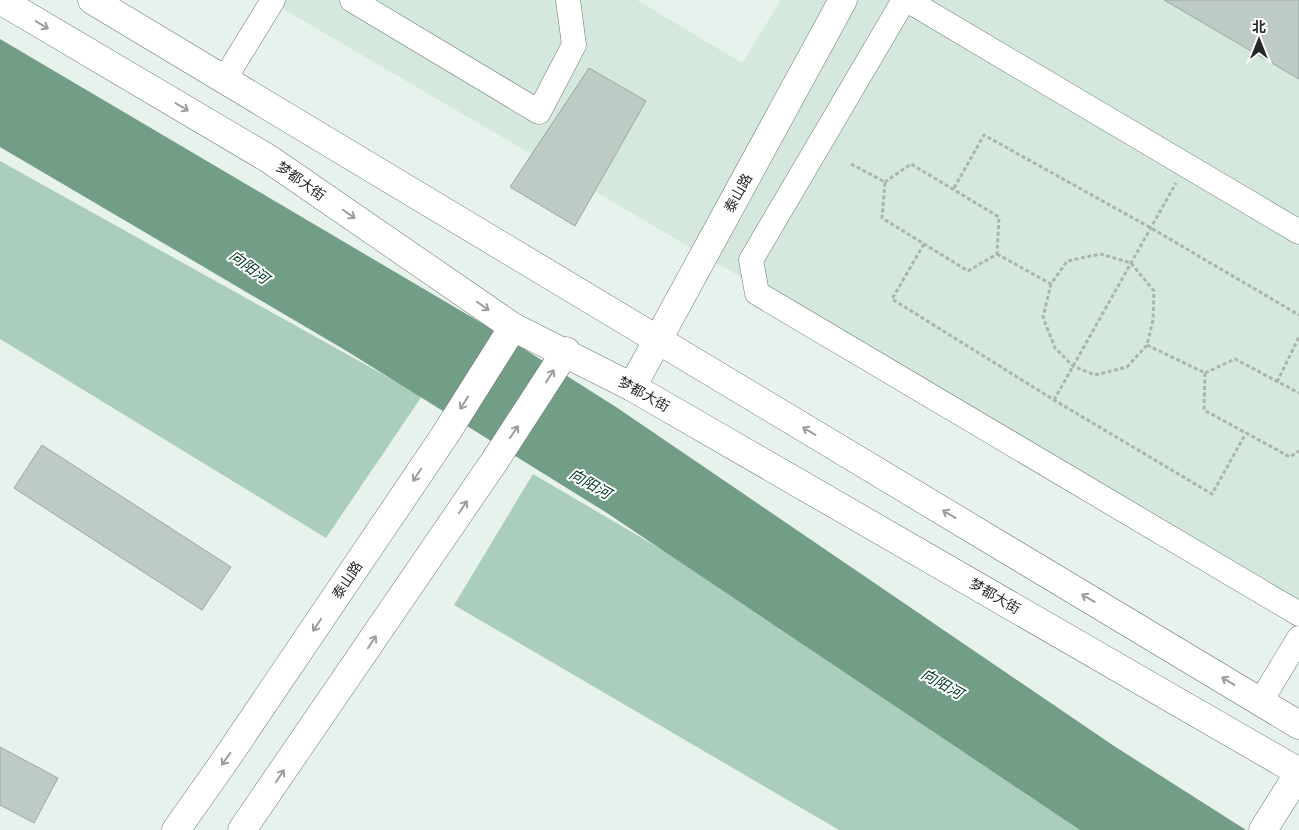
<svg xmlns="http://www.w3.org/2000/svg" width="1299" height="830" font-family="Figtree,'Noto Sans SC',sans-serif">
<rect width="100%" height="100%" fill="#e7f2ec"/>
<path fill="#d4e8de" d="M 268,0 L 637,0 L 742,63 L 781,0 L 1299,0 L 1299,604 Z"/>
<path fill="#abcebc" d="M 0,161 L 422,396 L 326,538 L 0,339 Z
M 533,474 L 1140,830 L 839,830 L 454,605 Z"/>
<path fill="#729d87" d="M 0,39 L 507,338 L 616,407 L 1114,746 L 1246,830 L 1080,830 L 607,513 L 345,350 L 0,147 Z"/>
<path fill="#becac4" stroke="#9da8a2" d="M 1164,0 L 1299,0 L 1299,79 Z
M 589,68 L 646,101 L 575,226 L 510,187 Z
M 42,445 L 231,567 L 202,610 L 14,488 Z
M 0,747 L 58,778 L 34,823 L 0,805 Z"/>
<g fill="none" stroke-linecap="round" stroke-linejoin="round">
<g stroke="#6e7873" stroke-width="25">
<path id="street" d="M 352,0 L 539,112 L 574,45 L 568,0
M 904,0 L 751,260 L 757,293 L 1299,614
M 907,0 L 1299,232
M 224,80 L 273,0
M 1261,701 L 1299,638"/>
</g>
<g stroke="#6e7873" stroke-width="29">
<path id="secondary" d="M 632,387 L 843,0
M 176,830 L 224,762 L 445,435 L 513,327
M 242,830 L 494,462 L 566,351
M 1263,830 L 1299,773"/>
</g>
<g stroke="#6e7873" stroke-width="29">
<path id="primary" d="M 0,0 L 269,159 L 513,327 L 632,387 L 1299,772
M 92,0 L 1299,725"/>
</g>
<path stroke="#acb4b0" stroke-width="3" stroke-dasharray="4 2.5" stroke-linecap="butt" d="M 851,164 L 885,182 L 882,218 L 968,271 L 997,254 L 999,217 L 911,164 L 885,182
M 954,188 L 984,135 L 1151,228 L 1299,315
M 924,244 L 892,299 L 1054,400 L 1212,494 L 1246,433
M 997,254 L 1051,284 L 1067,261 L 1101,254 L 1131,263 L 1154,291 L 1153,320 L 1147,345 L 1127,367 L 1095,375 L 1073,366 L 1055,348 L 1043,317 L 1051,284
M 1147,345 L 1205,373
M 1205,373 L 1204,410 L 1290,457 L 1299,451
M 1205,373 L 1235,359 L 1299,393
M 1277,382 L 1299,337
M 1054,400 L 1176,183"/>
<use href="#street" stroke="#fff" stroke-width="24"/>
<use href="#secondary" stroke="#fff" stroke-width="28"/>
<use href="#primary" stroke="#fff" stroke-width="28"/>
</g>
<defs><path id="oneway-shaft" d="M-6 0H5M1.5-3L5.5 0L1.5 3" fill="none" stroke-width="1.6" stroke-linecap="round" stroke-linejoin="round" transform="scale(1.25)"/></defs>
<g stroke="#9c9e9d">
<use href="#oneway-shaft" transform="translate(42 25) rotate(31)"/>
<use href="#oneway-shaft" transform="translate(182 107) rotate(31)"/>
<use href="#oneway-shaft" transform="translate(349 214) rotate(35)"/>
<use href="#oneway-shaft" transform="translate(483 306) rotate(35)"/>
<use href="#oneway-shaft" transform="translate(550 376) rotate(-58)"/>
<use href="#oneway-shaft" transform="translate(464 403) rotate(122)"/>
<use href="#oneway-shaft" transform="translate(809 431) rotate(-149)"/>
<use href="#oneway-shaft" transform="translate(514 432) rotate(-56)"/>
<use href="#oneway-shaft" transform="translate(417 475) rotate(124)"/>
<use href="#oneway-shaft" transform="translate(463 507) rotate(-56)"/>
<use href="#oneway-shaft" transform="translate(949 514) rotate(-149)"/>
<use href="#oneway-shaft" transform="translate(1088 598) rotate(-149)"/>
<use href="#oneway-shaft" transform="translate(317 625) rotate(124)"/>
<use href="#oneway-shaft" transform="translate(372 642) rotate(-56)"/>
<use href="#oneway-shaft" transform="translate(1228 681) rotate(-149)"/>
<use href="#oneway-shaft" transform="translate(226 759) rotate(125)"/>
<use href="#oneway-shaft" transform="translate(280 776) rotate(-56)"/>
</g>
<g text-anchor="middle" stroke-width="4" stroke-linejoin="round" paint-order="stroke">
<g font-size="14" fill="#242826" stroke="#fff">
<text transform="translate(301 181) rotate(35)" y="5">梦都大街</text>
<text transform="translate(738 193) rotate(-61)" y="5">泰山路</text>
<text transform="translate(644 394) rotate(29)" y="5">梦都大街</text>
<text transform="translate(347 580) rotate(-56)" y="5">泰山路</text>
<text transform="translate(995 596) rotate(30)" y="5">梦都大街</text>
</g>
<g font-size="15" font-style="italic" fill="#003c27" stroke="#fff">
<text transform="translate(249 267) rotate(37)" y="5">向阳河</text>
<text transform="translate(590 484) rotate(30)" y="5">向阳河</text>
<text transform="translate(942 684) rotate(30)" y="5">向阳河</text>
</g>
</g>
<g transform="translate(1259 40)" stroke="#ffffff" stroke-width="4" paint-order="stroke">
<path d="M0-4L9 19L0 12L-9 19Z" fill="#242826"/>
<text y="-8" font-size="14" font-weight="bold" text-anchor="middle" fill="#242826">北</text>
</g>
</svg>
